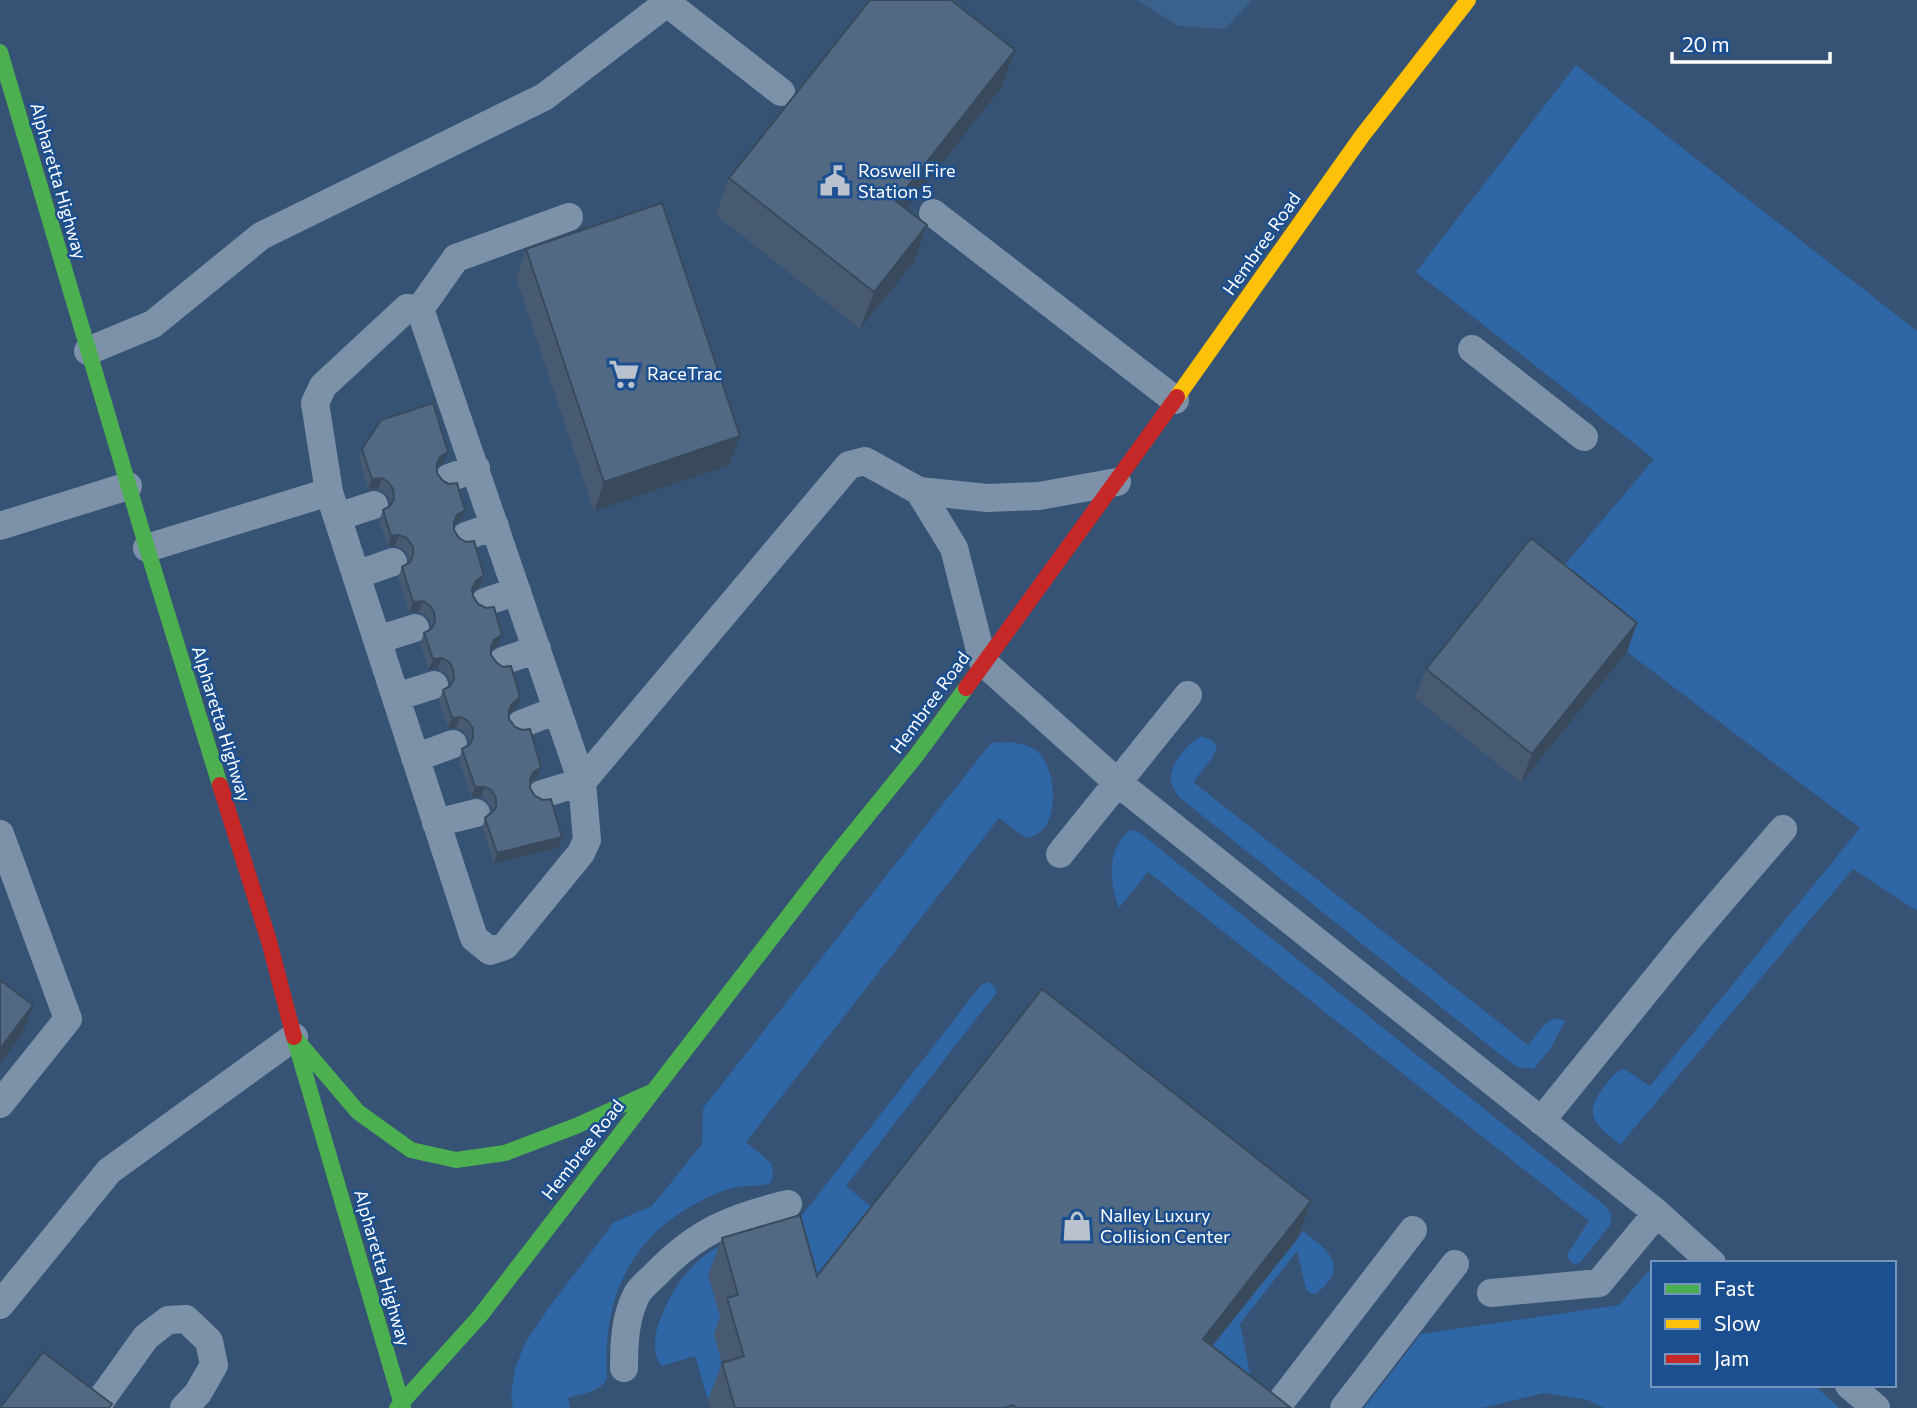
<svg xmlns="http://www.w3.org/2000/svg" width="1917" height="1408" font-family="Commissioner,sans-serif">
<rect width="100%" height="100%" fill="#365274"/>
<path fill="#2f66a5" d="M 1576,65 L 1917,331 L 1917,911 L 1853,869 L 1620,1145 C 1596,1124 1581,1117 1604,1087 C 1611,1078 1614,1072 1624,1069 L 1650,1086 L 1860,828 L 1627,652 L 1546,587 L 1654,459 L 1416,272 Z
M 1202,736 L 1213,741 L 1217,747 L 1213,757 L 1193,782 L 1528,1045 C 1539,1034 1548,1011 1565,1021 L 1552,1046 L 1534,1069 L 1518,1067 L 1507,1060 L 1179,797 C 1175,791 1170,784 1171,776 C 1172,761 1189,742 1202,736 Z
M 1008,742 C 1019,743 1031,745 1039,753 C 1058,773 1061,834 1026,838 L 999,818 L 746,1142 L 772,1164 L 773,1176 L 770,1183 C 760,1187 749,1185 738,1187 C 730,1188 721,1192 713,1195 C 633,1231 602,1293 607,1378 C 601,1392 581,1394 568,1398 L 570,1408 L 513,1408 L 511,1393 L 515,1369 L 525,1343 L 550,1306 L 614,1222 L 652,1206 L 702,1144 L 703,1108 L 991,743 Z
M 1130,830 L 1139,832 L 1604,1205 L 1612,1215 L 1610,1225 L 1580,1263 L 1573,1264 L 1568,1258 L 1568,1253 L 1589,1221 L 1148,872 L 1119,908 C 1109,881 1106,850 1130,830 Z
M 988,982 L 994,986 L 997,992 L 846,1186 L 880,1214 L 886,1289 L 709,1275 L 725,1332 L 730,1393 L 708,1400 L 695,1356 L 662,1366 C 651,1354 655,1333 660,1320 C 674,1283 697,1253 735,1239 C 753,1233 774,1231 793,1227 L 981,985 Z
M 1303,1231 C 1330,1252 1350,1266 1316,1294 L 1310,1293 L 1306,1289 L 1297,1251 L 1240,1324 L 1251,1379 L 1189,1375 Z
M 1653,1266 L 1653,1385 L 1814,1385 L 1839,1408 L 1604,1408 L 1588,1400 L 1544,1393 L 1482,1408 L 1364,1408 L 1421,1334 L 1619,1305 Z"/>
<path fill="#3b618d" d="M 1137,0 L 1252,0 L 1225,29 L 1178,26 Z"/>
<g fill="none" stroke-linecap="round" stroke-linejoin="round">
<path stroke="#7d92a8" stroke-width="28" d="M 933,213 L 1175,400
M 420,309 L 456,258 L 569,217
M 1472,349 L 1584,437
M 88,351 L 153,324 L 261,236 L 544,97 L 667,3 L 781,92
M 449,478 L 476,468
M 919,491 L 954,548 L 983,662 L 1117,782 L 1657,1213 L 1712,1263
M 337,517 L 374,505
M 0,526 L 128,486
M 466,536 L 495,526
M 147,548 L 329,492 L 474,938 L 490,951 L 505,946 L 581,853 L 587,840 L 582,782 L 420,309 L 407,308 L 323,386 L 315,403 L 329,492
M 356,575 L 393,562
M 485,602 L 517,591
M 377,640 L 415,628
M 503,661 L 537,649
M 396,697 L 434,685
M 521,724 L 557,710
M 415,758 L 453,744
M 542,794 L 582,782 L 849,465 L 865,461 L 919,491 L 987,498 L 1039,496 L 1117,482
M 436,823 L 476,813
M 0,834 L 68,1019 L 0,1104
M 1060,854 L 1188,695
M 1541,1121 L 1686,942 L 1783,829
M 1491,1293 L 1599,1283 L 1657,1213
M 0,1305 L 109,1171 L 294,1037
M 624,1368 C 624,1343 625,1317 637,1294 C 641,1287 650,1280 656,1274 C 696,1232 732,1217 788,1204
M 1849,1385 L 1876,1408
M 95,1408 L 146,1337 L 168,1320 L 186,1319 L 209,1341 L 214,1365 L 198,1393 L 184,1408
M 1276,1408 L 1413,1230
M 1344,1408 L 1455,1264"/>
<path stroke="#4caf50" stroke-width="16" d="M 0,52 L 147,548 L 220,785
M 294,1037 L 358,1112 L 411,1150 L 456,1160 L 505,1153 L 576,1126 L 649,1093
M 294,1037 L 403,1408
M 397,1408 L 480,1316 L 834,857 L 916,756 L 966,688"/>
<path stroke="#ffc107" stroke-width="16" d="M 1177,397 L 1362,136 L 1468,0"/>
<path stroke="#c62828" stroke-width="16" d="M 966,688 L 1177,397
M 220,785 L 269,941 L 294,1037"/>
</g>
<path fill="#475a72" d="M 1015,50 L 1002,87 L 905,209 L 927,225 L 914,262 L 860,329 L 716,215 L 729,178 Z
M 526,249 L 729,465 L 594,511 L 516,278 Z
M 362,449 L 448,452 L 444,462 L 437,467 L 437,473 L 461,520 L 454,525 L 454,530 L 484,575 L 480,586 L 473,591 L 473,596 L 502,635 L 498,645 L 491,650 L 491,655 L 517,708 L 509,713 L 509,719 L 541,767 L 537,778 L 530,783 L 530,788 L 562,837 L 558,848 L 494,863 L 482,828 L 485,818 L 492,811 L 492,808 L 487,801 L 481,797 L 471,797 L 459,760 L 462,749 L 469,744 L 469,739 L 463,731 L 456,728 L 448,728 L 439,701 L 443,690 L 450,686 L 450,679 L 446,673 L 438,669 L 429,669 L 420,644 L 424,633 L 431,629 L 431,622 L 427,616 L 419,612 L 409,612 L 398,578 L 402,567 L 409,562 L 409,557 L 403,549 L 395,546 L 388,546 L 379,521 L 383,510 L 390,506 L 390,499 L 386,493 L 378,489 L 368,489 L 359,459 Z
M 1627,652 L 1521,783 L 1415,698 L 1426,669 Z
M 1311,1201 L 1298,1238 L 1212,1346 L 1291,1408 L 711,1408 L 708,1400 L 722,1363 L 714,1335 L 720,1316 L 708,1275 L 722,1238 L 817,1276 Z"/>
<path fill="#394a5c" d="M 1015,50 L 1002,87 L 883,238 L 896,201 Z
M 927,225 L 914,262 L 860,329 L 874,292 Z
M 740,436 L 729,465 L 594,511 L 604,482 Z
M 448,452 L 444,462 L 436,468 L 433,475 L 440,457 Z
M 382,478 L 378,489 L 368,489 L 372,479 Z
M 465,510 L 461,520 L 453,526 L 450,532 L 457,515 Z
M 399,535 L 395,546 L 388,546 L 391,536 Z
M 484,575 L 480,586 L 472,592 L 469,599 L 476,581 Z
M 423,601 L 419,612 L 409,612 L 413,602 Z
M 1637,623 L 1627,652 L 1521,783 L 1532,754 Z
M 502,635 L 498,645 L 490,651 L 494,640 Z
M 442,658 L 438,669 L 429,669 L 433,659 Z
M 520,697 L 517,708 L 508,714 L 512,704 Z
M 460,717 L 456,728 L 448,728 L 452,718 Z
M 541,767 L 537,778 L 529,783 L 526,791 L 533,773 Z
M 475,787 L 485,787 L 481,797 L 471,797 Z
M 562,837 L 558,848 L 494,863 L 497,853 Z
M 33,1005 L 22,1035 L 0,1064 L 0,1049 Z
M 1311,1201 L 1298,1238 L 1189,1375 L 1203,1339 Z"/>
<path fill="#526984" stroke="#394a5c" stroke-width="2" d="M 870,0 L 951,0 L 1015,50 L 896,201 L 927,225 L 874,292 L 729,178 Z
M 662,203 L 740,436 L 604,482 L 526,249 Z
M 433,403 L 448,452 L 440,457 L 437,464 L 437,473 L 443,481 L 449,484 L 457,483 L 465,510 L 457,515 L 454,522 L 454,530 L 459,538 L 466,542 L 474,541 L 484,575 L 476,581 L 472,589 L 473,596 L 478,604 L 486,608 L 494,607 L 502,635 L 494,640 L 491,647 L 491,655 L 497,663 L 503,667 L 511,666 L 520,697 L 512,704 L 509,710 L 509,719 L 515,727 L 522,730 L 530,729 L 541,767 L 533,773 L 530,780 L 530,788 L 535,796 L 543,800 L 551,799 L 562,837 L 497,853 L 485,818 L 496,808 L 496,798 L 491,790 L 485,787 L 475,787 L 462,749 L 470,744 L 473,737 L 473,728 L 467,720 L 460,717 L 452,718 L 443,690 L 450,686 L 454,679 L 453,669 L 450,663 L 442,658 L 433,659 L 424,633 L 431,629 L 435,622 L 434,612 L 430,606 L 423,601 L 413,602 L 402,567 L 410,562 L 413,555 L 413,547 L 407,538 L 399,535 L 391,536 L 383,510 L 390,506 L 394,499 L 393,489 L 389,483 L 382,478 L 372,479 L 362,449 L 381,420 Z
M 1531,538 L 1637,623 L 1532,754 L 1426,669 Z
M 0,980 L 33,1005 L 0,1049 Z
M 1042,989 L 1311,1201 L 1203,1339 L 1291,1408 L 1017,1408 L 1013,1405 L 1004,1408 L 735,1408 L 722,1363 L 744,1356 L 727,1298 L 738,1295 L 722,1238 L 800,1215 L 817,1276 Z
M 43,1352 L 112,1404 L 109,1408 L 0,1408 Z"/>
<defs>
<g id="civic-bare" transform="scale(2.415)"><path d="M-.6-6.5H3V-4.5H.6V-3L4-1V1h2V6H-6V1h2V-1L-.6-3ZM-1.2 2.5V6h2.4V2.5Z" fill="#b9c2ce" stroke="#1b4f8f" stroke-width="2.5" paint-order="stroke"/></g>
<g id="supermarket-bare" transform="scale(2.415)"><path d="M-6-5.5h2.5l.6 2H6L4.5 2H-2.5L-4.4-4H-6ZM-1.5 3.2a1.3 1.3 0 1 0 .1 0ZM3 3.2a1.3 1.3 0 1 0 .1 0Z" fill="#b9c2ce" stroke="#1b4f8f" stroke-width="2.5" paint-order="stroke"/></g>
<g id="shop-bare" transform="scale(2.415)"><path d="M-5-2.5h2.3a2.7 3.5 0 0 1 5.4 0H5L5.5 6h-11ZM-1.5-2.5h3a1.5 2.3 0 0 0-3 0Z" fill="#b9c2ce" stroke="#1b4f8f" stroke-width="2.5" paint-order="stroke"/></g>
</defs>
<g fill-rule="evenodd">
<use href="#civic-bare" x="835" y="181"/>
<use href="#supermarket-bare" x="624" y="374"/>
<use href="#shop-bare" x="1077" y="1226"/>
</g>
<g text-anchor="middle" stroke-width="5" stroke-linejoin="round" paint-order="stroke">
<g font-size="18" fill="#fff" stroke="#1b4f8f" text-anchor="start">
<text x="858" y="177">Roswell Fire<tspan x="858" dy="21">Station 5</tspan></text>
<text x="647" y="380">RaceTrac</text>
<text x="1100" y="1222">Nalley Luxury<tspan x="1100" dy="21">Collision Center</tspan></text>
</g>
<g font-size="18" fill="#fff" stroke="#1b4f8f">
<text transform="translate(58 181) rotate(74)" y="6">Alpharetta Highway</text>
<text transform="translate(1262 244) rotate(-55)" y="6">Hembree Road</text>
<text transform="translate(930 703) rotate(-54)" y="6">Hembree Road</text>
<text transform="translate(221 724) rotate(73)" y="6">Alpharetta Highway</text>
<text transform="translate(583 1150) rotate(-52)" y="6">Hembree Road</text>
<text transform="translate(382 1268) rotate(74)" y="6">Alpharetta Highway</text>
</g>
</g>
<rect x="1651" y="1261" width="245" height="126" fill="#1b4f8f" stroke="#7695bc" stroke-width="2"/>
<rect x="1665" y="1284" width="35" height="10" fill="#4caf50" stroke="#7695bc" stroke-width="2"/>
<text x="1714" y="1296" font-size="21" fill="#ffffff">Fast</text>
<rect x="1665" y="1319" width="35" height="10" fill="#ffc107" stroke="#7695bc" stroke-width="2"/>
<text x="1714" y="1331" font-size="21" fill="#ffffff">Slow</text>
<rect x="1665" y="1354" width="35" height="10" fill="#c62828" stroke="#7695bc" stroke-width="2"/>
<text x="1714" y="1366" font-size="21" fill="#ffffff">Jam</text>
<path d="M1672 52v10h158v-10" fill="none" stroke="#ffffff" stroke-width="3.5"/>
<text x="1682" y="52" font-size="21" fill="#ffffff" stroke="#1b4f8f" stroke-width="5" paint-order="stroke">20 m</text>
</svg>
